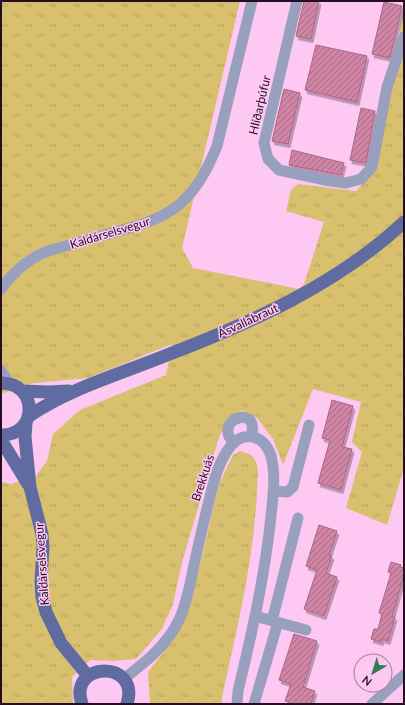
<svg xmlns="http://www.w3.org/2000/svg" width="405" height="705" font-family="Lato,sans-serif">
<defs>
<pattern id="grass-tufts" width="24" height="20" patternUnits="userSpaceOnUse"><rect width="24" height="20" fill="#d8c06f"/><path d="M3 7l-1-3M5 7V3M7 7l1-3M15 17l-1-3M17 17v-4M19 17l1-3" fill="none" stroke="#b9a460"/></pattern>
<pattern id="building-hatch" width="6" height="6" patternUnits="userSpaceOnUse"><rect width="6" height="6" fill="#cf85a3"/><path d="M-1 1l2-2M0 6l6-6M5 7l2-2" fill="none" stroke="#a86b84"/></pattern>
<filter id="shadow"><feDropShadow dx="2" dy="3.5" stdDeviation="0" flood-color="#0004"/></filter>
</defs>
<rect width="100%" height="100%" fill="#fdc8f2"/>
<path fill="url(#grass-tufts)" d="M 1,1 L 240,1 L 182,248 L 193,268 L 299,289 L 304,284 L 324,222 L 286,211 L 291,190 L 298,184 L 356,191 L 364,182 L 397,47 L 404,7 L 404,468 L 387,525 L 346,508 L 362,452 L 352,442 L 361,402 L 313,389 L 283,465 L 273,439 L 257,418 L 242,410 L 220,434 L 182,562 L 173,604 L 162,629 L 136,659 L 114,661 L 90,660 L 72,677 L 73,704 L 1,704 L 1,482 L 11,484 L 36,476 L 47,461 L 53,434 L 80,410 L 166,375 L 172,344 L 88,378 L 34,383 L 1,394 Z
M 240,451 C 246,453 252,454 255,460 C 260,469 257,481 257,490 C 254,560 237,629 222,697 L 222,704 L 150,704 L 148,672 L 165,650 L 192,598 L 219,484 L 233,455 Z"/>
<path fill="url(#building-hatch)" stroke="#ab6482" filter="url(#shadow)" d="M 304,1 L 319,1 L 311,39 L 296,36 Z
M 384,2 L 402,6 L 390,58 L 372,54 Z
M 316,45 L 367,56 L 357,102 L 305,90 Z
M 284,89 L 300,93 L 288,144 L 272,141 Z
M 361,108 L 375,111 L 366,163 L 350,160 Z
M 292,150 L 344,163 L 341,175 L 289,165 Z
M 332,400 L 353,406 L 342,447 L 352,449 L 341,490 L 318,483 L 330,440 L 322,438 Z
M 319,525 L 337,531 L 329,555 L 332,556 L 326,573 L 337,577 L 324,616 L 304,609 L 317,570 L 306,566 Z
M 391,562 L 401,565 L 400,567 L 404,568 L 404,574 L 392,617 L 395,617 L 388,641 L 382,639 L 381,642 L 371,639 L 374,629 L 378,629 L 382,614 L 379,613 L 391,573 L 388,572 Z
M 294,634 L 317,641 L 303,687 L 315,691 L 311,704 L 288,704 L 289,702 L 285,701 L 291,684 L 279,680 Z"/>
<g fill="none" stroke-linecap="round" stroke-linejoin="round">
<path stroke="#98a0bd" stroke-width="11" d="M 297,1 L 264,143 L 268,159 L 279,170 L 330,181 L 346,183 L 361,179 L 372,167 L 387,87 L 404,37
M 1,289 C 13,272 27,260 45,252 C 65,246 84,241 104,235 C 130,228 158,222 180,204 C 198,188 208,168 217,146 L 252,1
M 1,371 L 10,384
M 234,443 C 231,440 228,435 228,432 C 226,419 248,411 252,424 C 253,428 252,433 252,437
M 274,491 L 287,492 L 293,487 L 309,425
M 255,616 L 306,630
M 272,621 L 298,518
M 123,679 C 145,663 167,645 179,620 C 187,603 190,584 194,565 C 199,542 204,520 210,497 C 214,480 219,461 230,447 C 236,439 243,435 253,437 C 262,439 268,447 271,456 C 276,475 273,497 271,516 C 265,575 252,633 238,691 L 237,704
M 254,704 L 278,622
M 372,704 L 404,675"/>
<path stroke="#606ca1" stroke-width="13" d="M 1,383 C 39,383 38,436 1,435
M 22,391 L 48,392 L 69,391
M 29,416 C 69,389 117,375 162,357 C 248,324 336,286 404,222
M 26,423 L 25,437 L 30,487 L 42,534 L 43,547 L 41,581 L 42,597 L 46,612 L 61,643 L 88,676
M 1,440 L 28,484
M 82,704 C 67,661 141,659 127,704"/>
</g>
<g text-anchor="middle" stroke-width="3" stroke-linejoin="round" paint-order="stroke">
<g font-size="12" fill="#250e21" stroke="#fdc8f2">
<text transform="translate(260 105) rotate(-77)" y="4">Hlíðarþúfur</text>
<text transform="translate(110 233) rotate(-17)" y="4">Kaldárselsvegur</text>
<text transform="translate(248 321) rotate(-25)" y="4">Ásvallabraut</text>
<text transform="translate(203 478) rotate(-72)" y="4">Brekkuás</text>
<text transform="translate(42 564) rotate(-94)" y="4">Kaldárselsvegur</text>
</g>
</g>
<rect width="405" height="705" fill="none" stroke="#250e21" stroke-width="4"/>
<g transform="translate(373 673) rotate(218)"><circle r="19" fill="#fdc8f2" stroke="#a77e9e"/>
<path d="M0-3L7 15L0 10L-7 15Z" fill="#307e4e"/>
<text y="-6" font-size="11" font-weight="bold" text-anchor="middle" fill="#250e21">N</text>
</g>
</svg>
